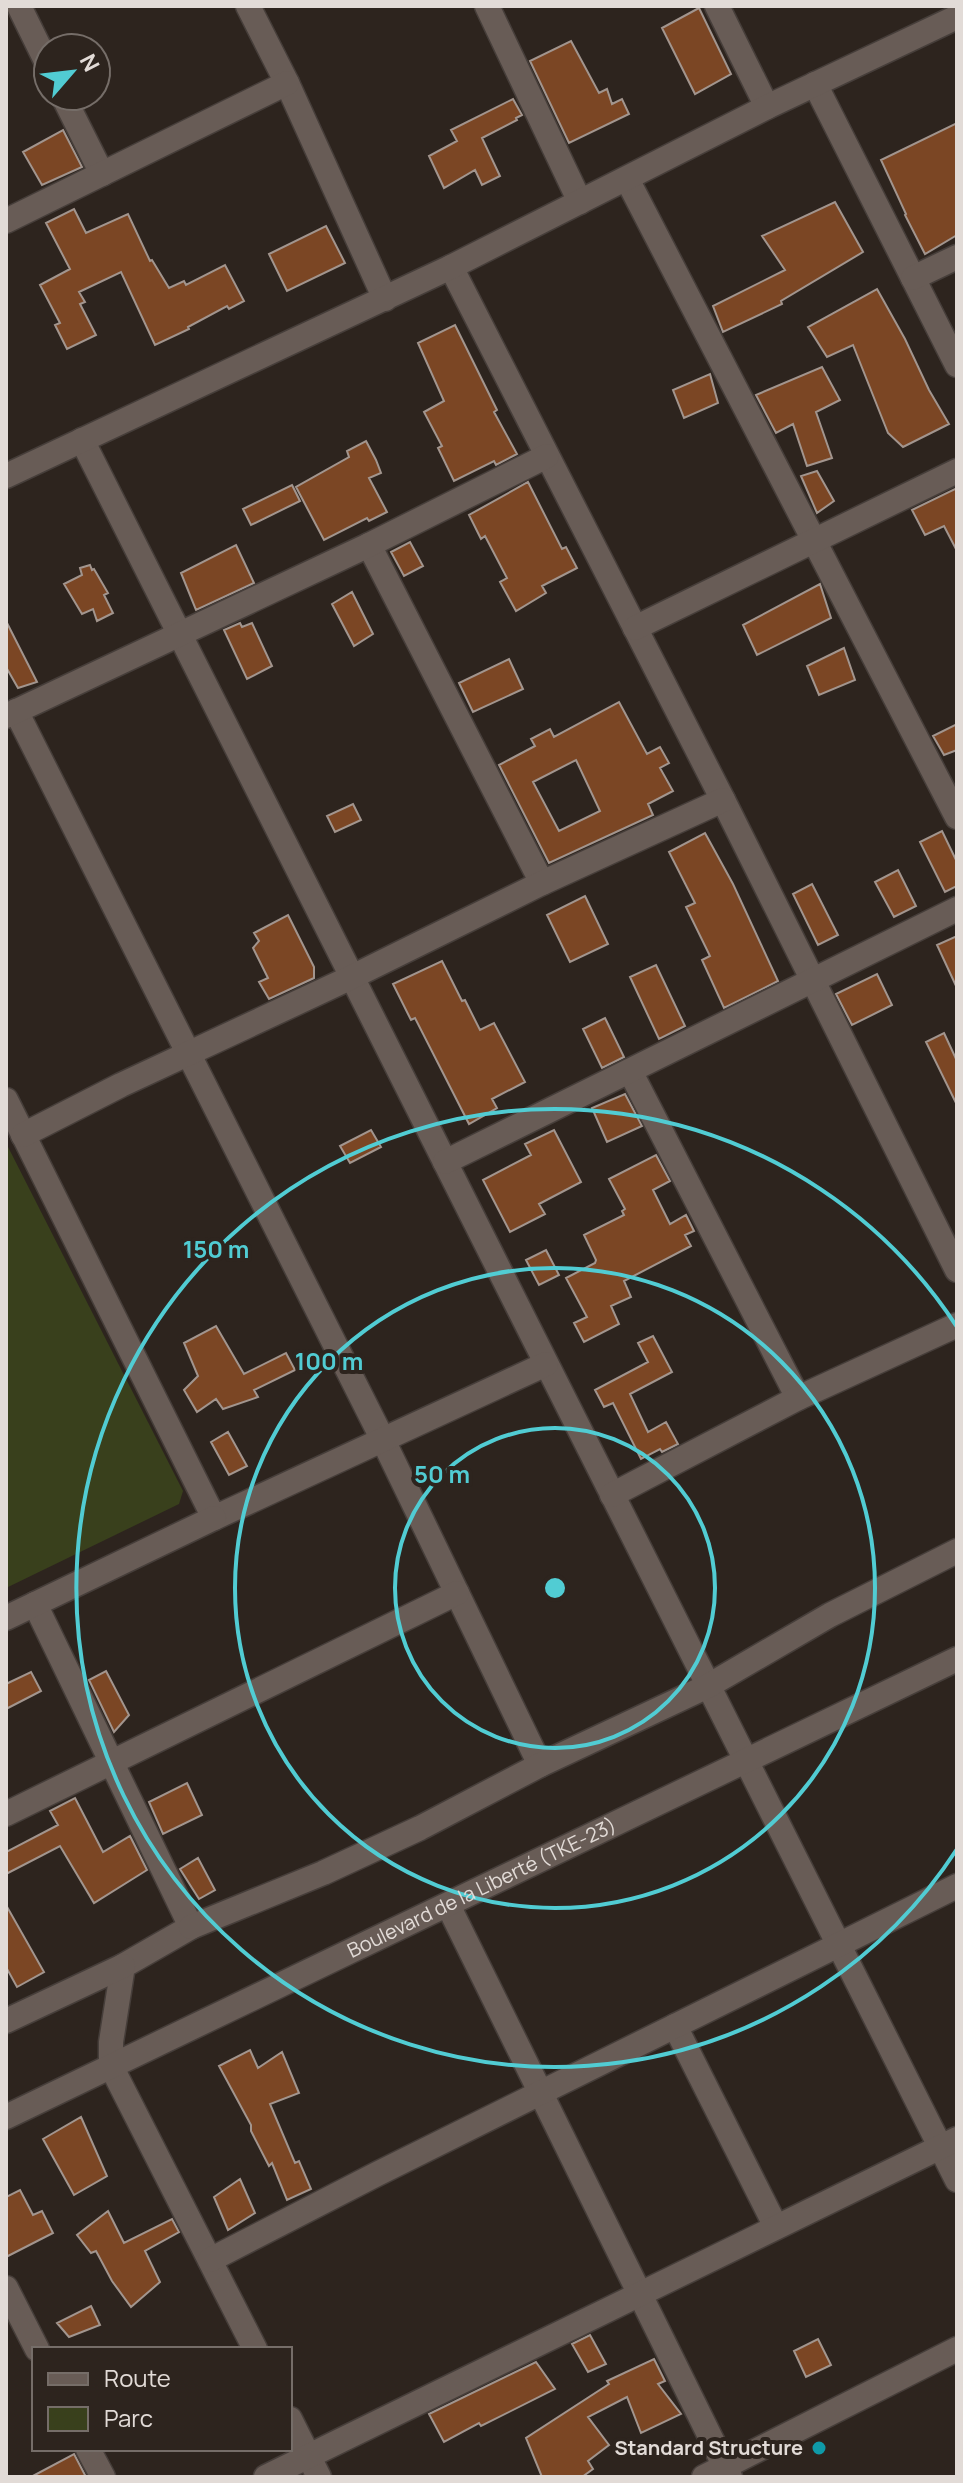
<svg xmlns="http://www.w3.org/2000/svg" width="963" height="2483" font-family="Manrope,sans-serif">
<rect width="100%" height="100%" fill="#2d241e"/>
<path fill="#39401c" d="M 6,1143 L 183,1491 L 179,1504 L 6,1588 Z"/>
<path fill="#7b4624" stroke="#a2958e" stroke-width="2" fill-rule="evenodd" d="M 699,8 L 731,74 L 695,94 L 662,28 Z
M 571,41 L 599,93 L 607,89 L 612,104 L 622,99 L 629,114 L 569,143 L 530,61 Z
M 513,99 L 522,115 L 516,118 L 517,120 L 482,138 L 500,176 L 482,185 L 475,170 L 444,188 L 429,156 L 457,141 L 451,130 Z
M 957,123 L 957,235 L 925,254 L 905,215 L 906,214 L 881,160 Z
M 63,130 L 82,167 L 42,185 L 23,152 Z
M 835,202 L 863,252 L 781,301 L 782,304 L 723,332 L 713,306 L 785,270 L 762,236 Z
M 74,209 L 86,233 L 128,214 L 150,261 L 152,260 L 169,288 L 184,281 L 186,285 L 225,265 L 244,301 L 229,309 L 227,306 L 188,327 L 189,329 L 155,345 L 121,272 L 79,292 L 85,302 L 80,304 L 96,335 L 67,349 L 55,325 L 60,323 L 40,285 L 70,269 L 46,223 Z
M 326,226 L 345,263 L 287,291 L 269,254 Z
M 877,289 L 905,339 L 929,390 L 949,424 L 903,447 L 888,433 L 853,345 L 827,357 L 808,327 Z
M 455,325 L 497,410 L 494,412 L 517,454 L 496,465 L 494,461 L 454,481 L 438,448 L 442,446 L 424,412 L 444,401 L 418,343 Z
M 822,367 L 840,400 L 816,412 L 832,458 L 807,466 L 793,424 L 776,433 L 756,395 Z
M 710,374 L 718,403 L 684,418 L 673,390 Z
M 366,441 L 376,460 L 381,473 L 369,478 L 387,512 L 369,521 L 367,518 L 324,540 L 296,487 L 349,457 L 347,451 Z
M 817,471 L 834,501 L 817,513 L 801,476 Z
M 528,482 L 562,549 L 566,547 L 577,568 L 542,586 L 546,593 L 516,611 L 500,582 L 507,578 L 485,536 L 481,539 L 469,515 Z
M 292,485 L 300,501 L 251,525 L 243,509 Z
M 957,488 L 957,551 L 944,526 L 925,535 L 912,510 Z
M 410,542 L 423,566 L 404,576 L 391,552 Z
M 236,545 L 254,583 L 196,610 L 181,573 Z
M 90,565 L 92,570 L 94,569 L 108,593 L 104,595 L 113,613 L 97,621 L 93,609 L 82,614 L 64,584 L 82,575 L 80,568 Z
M 820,584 L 831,618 L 757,655 L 743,625 Z
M 352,592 L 373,634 L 354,646 L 332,604 Z
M 6,621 L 37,682 L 18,688 L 6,667 Z
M 240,623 L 242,627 L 252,623 L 272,666 L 247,679 L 224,630 Z
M 844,648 L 855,680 L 819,695 L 807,666 Z
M 509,659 L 523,689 L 473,712 L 459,683 Z
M 619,702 L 647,754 L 660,747 L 669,763 L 660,768 L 673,791 L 648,804 L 653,815 L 549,863 L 499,765 L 535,746 L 531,739 L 550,729 L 554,737 ZM 576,760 L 600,811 L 559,831 L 533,782 Z
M 957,724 L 957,750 L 944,755 L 933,736 Z
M 353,804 L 361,820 L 335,832 L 327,816 Z
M 942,831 L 957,862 L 957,886 L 945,892 L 920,842 Z
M 705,833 L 733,884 L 778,981 L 724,1008 L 702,960 L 710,956 L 686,907 L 695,903 L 669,852 Z
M 898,870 L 916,906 L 894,917 L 875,882 Z
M 812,884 L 838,935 L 818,945 L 793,894 Z
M 585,896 L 608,944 L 570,962 L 547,915 Z
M 288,915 L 314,967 L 314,978 L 269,999 L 259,982 L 268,978 L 253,948 L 259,941 L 254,933 Z
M 957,936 L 957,988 L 937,945 Z
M 442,961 L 462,1001 L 465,1000 L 480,1030 L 494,1023 L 525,1082 L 492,1099 L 497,1108 L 469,1124 L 415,1018 L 411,1020 L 393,984 Z
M 656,965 L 685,1026 L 659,1039 L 630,977 Z
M 877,974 L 892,1005 L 852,1025 L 836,994 Z
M 605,1018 L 624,1057 L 602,1068 L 583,1029 Z
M 944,1033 L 957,1061 L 957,1105 L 926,1042 Z
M 625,1094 L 642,1126 L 607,1142 L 592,1108 Z
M 371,1130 L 381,1147 L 350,1163 L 340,1146 Z
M 554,1130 L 581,1182 L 539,1204 L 545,1214 L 510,1232 L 483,1180 L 531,1155 L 525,1144 Z
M 656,1155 L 670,1181 L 653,1190 L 670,1224 L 686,1215 L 694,1231 L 685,1235 L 691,1246 L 624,1281 L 631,1297 L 611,1306 L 619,1324 L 584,1342 L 574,1323 L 587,1317 L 566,1278 L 595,1263 L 596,1260 L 584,1235 L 624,1215 L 622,1211 L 625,1209 L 609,1179 Z
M 546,1250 L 559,1275 L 539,1285 L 526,1260 Z
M 216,1326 L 244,1374 L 286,1353 L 295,1370 L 254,1390 L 258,1397 L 223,1409 L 216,1399 L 197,1412 L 184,1390 L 198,1376 L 184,1343 Z
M 653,1336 L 672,1372 L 630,1394 L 648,1432 L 666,1422 L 678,1444 L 662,1452 L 660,1449 L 641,1459 L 613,1403 L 604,1407 L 595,1390 L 648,1362 L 638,1343 Z
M 228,1432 L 247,1466 L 229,1475 L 211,1442 Z
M 106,1671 L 129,1715 L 114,1732 L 89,1680 Z
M 31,1672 L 41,1691 L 6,1709 L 6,1684 Z
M 187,1783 L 202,1815 L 163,1834 L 149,1802 Z
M 75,1798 L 103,1852 L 130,1836 L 147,1870 L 94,1903 L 60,1846 L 6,1874 L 6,1852 L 58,1825 L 50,1811 Z
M 198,1858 L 215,1890 L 199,1899 L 180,1869 Z
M 6,1905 L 44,1972 L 17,1987 L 6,1967 Z
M 250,2050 L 258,2068 L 282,2052 L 299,2093 L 270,2104 L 295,2163 L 299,2161 L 311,2189 L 287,2200 L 272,2163 L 269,2166 L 251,2131 L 251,2125 L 219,2066 Z
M 81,2117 L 107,2176 L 74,2195 L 43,2139 Z
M 240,2179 L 255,2213 L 228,2230 L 214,2197 Z
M 20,2190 L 33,2215 L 42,2211 L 53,2233 L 6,2257 L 6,2197 Z
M 108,2211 L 124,2243 L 172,2219 L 179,2232 L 145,2251 L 160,2282 L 131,2307 L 112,2281 L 96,2251 L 91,2253 L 77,2235 Z
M 91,2306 L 100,2325 L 69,2337 L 57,2323 Z
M 590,2335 L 606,2364 L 588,2372 L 572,2344 Z
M 818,2339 L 831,2365 L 806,2377 L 794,2351 Z
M 654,2359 L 665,2381 L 658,2384 L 681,2414 L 641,2433 L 627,2397 L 588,2417 L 609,2445 L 588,2461 L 593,2469 L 582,2477 L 542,2477 L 526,2438 L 609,2384 L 607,2381 Z
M 536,2362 L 555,2389 L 481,2426 L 479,2423 L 444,2442 L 429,2414 Z
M 74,2454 L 86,2477 L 31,2477 Z"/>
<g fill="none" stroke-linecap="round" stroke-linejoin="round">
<g stroke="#463e3a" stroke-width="27">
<g id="minor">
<path d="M 19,6 L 48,65"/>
<path d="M 248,6 L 287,83 L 385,299"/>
<path d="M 487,6 L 580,202"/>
<path d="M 717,6 L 767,107"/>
<path d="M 815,84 L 957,365"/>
<path d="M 63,96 L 102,174"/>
<path d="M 627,179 L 957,817"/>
<path d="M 6,221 L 287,83"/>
<path d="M 451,267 L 723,800 L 957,1270"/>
<path d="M 913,278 L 957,257"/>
<path d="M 82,440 L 957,2180"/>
<path d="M 6,476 L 451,267 L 767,107 L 957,17"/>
<path d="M 369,545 L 542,883"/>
<path d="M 635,628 L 957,471"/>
<path d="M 16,711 L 383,1440 L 540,1765"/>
<path d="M 6,716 L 369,545 L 547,456"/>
<path d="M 630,1071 L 798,1398"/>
<path d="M 6,1100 L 214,1518 L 546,1364"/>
<path d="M 23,1135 L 121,1085 L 352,977 L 542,883 L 723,800"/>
<path d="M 445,1162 L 957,909"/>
<path d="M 612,1495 L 798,1398 L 957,1325"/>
<path d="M 35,1604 L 191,1927 L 123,1966 L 111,2042 L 111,2066 L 255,2349"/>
<path d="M 6,1618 L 214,1518"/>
<path d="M 6,1814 L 457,1593"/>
<path d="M 448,1905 L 730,2477"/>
<path d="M 191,1927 L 323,1873 L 420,1828 L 540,1765 L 708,1686 L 830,1615 L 957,1551"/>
<path d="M 6,2021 L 123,1966"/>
<path d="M 675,2026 L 776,2227"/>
<path id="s1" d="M 6,2117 L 957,1659"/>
<path d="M 210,2260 L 377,2174 L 957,1886"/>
<path d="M 6,2288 L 37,2349"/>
<path d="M 290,2419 L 319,2477"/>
<path d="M 88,2449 L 103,2477"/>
<path d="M 266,2477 L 957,2139"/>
<path d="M 704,2477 L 957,2349"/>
</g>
</g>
<use href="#minor" stroke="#685c56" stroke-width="24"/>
</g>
<g fill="none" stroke="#51ccd3" stroke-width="4">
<circle cx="555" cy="1588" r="160"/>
<circle cx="555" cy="1588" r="320"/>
<path d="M957 1849A479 479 0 1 1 957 1327"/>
</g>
<circle fill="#0f9aa8" stroke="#2d241e" stroke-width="3" cx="819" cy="2448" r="8"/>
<g text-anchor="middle" stroke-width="8" stroke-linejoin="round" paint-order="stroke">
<g font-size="20" fill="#e2dbd7" stroke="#2d241e">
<text dy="7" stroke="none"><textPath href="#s1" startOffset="528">Boulevard de la Liberté (TKE-23)</textPath></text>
</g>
<g font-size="20" font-weight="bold" fill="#e2dbd7" stroke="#2d241e" text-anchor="end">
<text x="803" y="2455">Standard Structure</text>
</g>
</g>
<circle cx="555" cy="1588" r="12" fill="#51ccd3" stroke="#2d241e" stroke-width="4"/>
<g font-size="24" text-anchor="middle" font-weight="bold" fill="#51ccd3" stroke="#2d241e" stroke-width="8" stroke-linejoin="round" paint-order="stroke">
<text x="216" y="1258">150 m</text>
<text x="329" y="1370">100 m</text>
<text x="442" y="1483">50 m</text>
</g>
<rect width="963" height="2483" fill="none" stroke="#e2dbd7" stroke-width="16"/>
<rect x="32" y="2347" width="260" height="104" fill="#2d241e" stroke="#756d68" stroke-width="2"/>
<rect x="48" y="2373" width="40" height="12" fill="#685c56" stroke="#756d68" stroke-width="2"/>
<text x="104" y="2387" font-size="24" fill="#e2dbd7">Route</text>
<rect x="48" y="2407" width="40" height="24" fill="#39401c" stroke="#756d68" stroke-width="2"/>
<text x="104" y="2427" font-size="24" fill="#e2dbd7">Parc</text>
<g transform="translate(72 72) rotate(62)"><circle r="38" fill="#2d241e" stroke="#756d68" stroke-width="2"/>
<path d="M0-6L14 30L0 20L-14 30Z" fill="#51ccd3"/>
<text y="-12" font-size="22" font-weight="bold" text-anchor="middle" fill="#e2dbd7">N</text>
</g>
</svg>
